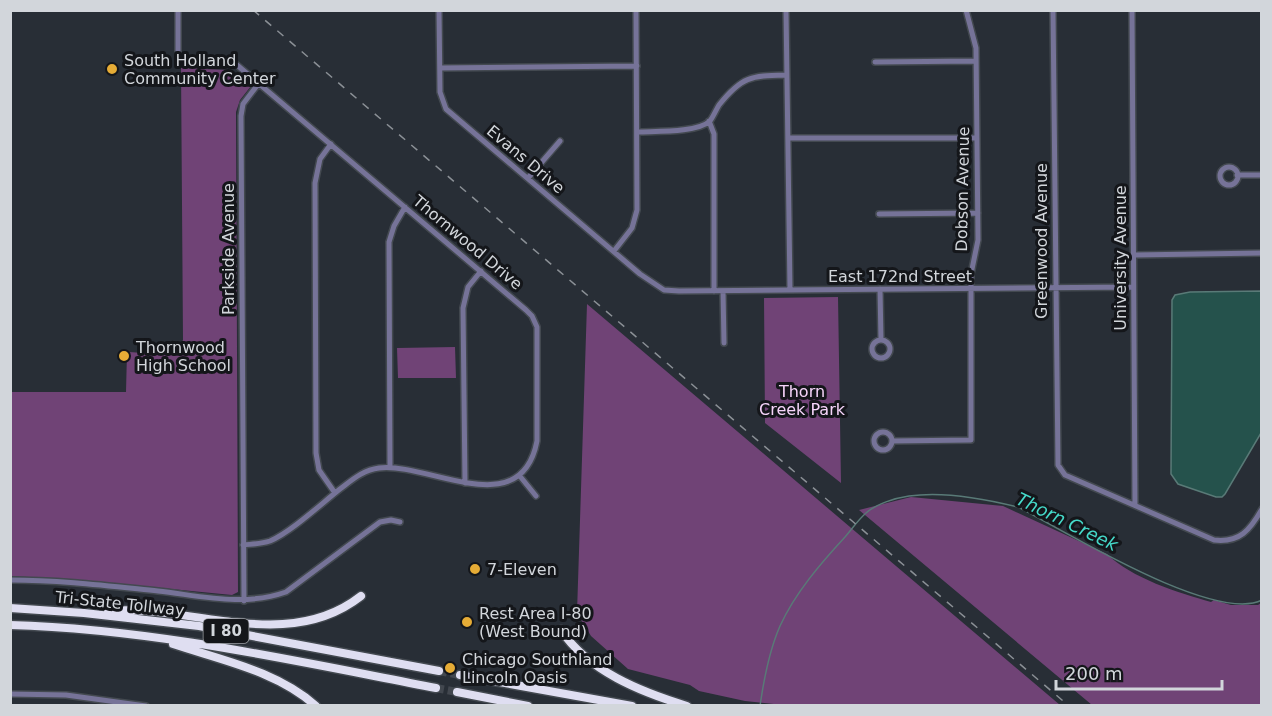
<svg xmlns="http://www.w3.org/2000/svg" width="1272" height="716" font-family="'DejaVu Sans',sans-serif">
<rect width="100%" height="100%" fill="#282e36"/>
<path fill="#704376" d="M 181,68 L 227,70 L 237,74 L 251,86 L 240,100 L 236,112 L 238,592 L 232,595 L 80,580 L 11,576 L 11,392 L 126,392 L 127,352 C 144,352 175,359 183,340 Z
M 838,297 L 841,483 L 765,423 L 764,298 Z
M 587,304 L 1060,705 L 783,705 L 745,701 L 699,691 L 690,685 L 628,669 L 591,636 L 577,613 Z
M 455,347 L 456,378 L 398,378 L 397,348 Z
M 911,497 L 1003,506 L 1107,554 C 1131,578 1179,593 1211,602 L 1214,600 L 1231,605 L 1258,605 L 1261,603 L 1261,705 L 1092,705 L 859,510 Z"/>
<path fill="#25524c" stroke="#597a77" stroke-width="1.5" d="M 1261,291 L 1261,433 L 1225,494 L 1222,497 L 1216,497 L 1178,484 L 1171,474 L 1172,300 L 1175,295 L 1190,292 Z"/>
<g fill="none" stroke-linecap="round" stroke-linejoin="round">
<path stroke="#597a77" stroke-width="1.5" d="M 760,706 C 764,678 769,651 780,626 C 795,593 821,563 845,537 C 852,529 858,520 866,513 C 876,504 895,498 909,496 C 942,491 986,499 1018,507 C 1065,531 1214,624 1262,600"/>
<path stroke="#42474f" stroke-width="8" stroke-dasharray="8 4" stroke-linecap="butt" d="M 439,671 L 460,675
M 436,688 L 457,692"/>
<g stroke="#434950" stroke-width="8">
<path id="minor" d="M 178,10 L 178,52 L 181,58 C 198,67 220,57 237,65 L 526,310 L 532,316 L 537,327 L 537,441 C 521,524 429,462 379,468 C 363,470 352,480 340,489 C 321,504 291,532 270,541 C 261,544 252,544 243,545
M 439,10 L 440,92 L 446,109 L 640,274 L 664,290 L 679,291 L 1133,287
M 786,10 L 790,290
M 1053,10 L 1058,465 L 1065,475 L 1214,540 C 1240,543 1250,530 1262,509
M 1132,10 L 1135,505
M 875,62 L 976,61
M 440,68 L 637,66
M 709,121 L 714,134 L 714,291
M 638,132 C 655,131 697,133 710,121 C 713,117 716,110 719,105 C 742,76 751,76 786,75
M 788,138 L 977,138
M 331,144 L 320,159 L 315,183 L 316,453 L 319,470 L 335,493
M1220 176a9 9 0 1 1 18 0a9 9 0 1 1-18 0Z
M 1237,175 L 1262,175
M 528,178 L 560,141
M 879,214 L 978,213
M 614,251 L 632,228 L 637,210 L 636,10
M 1134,255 L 1262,253
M 880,289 L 881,340
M 723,291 L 724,343
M872 349a9 9 0 1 1 18 0a9 9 0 1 1-18 0Z
M874 441a9 9 0 1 1 18 0a9 9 0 1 1-18 0Z
M 892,441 L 971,440 L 971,274 L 978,240 L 976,48 L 966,10
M 390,467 L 389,242 L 394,226 L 405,207
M 519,475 L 536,496
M 465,483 L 463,308 L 468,287 L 481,271
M 10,580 C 60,580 109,586 158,591 C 202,596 243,607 286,592 L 380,522 L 391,520 L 400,522
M 244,601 L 241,116 L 243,104 L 259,83
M 10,694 L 66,695 L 146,706"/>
</g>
<g stroke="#434950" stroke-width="11">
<path id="highway" d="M 10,608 L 84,613 L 199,626 L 439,671
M 108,611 C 192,604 287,654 361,596
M 10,625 C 154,629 295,661 436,688
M 561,630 C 588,671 641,692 687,706
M 173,644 C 221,660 277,671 316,706
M 460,675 L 632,706
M 457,692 L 528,706"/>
</g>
<use href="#minor" stroke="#767398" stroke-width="5"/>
<use href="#highway" stroke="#dfdef1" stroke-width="8"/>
<path stroke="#8b9096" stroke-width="1.5" stroke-dasharray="8 8" stroke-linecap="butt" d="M 253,10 L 1069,706"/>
</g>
<g fill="#e6ac36" stroke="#14161a" stroke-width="2">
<circle cx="112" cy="69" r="6"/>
<circle cx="124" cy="356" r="6"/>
<circle cx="475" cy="569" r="6"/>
<circle cx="467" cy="622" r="6"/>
<circle cx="450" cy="668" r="6"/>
</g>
<g text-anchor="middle" stroke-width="6" stroke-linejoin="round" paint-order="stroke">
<rect fill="#14161a" stroke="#999ca1" stroke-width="1.5" x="203.5" y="619" width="45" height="24" rx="4.5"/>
<g font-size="15" font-weight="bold" fill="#d2d6db">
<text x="226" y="636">I 80</text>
</g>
<g font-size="16" fill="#d2d6db" stroke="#14161a" text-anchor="start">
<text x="124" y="66">South Holland<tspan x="124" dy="18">Community Center</tspan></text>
<text x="136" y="353">Thornwood<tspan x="136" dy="18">High School</tspan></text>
<text x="487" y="575">7-Eleven</text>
<text x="479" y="619">Rest Area I-80<tspan x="479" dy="18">(West Bound)</tspan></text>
<text x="462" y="665">Chicago Southland<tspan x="462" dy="18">Lincoln Oasis</tspan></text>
</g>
<g font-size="16" fill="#d2d6db" stroke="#14161a">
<text transform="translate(526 159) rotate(40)" y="6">Evans Drive</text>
<text transform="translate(962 189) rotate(-89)" y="6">Dobson Avenue</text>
<text transform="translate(1041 241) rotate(-90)" y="6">Greenwood Avenue</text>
<text transform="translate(468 242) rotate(40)" y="6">Thornwood Drive</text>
<text transform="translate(228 249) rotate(-90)" y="6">Parkside Avenue</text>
<text transform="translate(1120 258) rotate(-90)" y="6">University Avenue</text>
<text x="900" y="282">East 172nd Street</text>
<text transform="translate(120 603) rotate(6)" y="6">Tri-State Tollway</text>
</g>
<g font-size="16" fill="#f6d4fa" stroke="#14161a">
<text x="802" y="397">Thorn<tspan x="802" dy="18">Creek Park</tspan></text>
</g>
<g font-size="18" font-style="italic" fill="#45d9c9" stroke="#14161a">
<text transform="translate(1067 522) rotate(26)" y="6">Thorn Creek</text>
</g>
</g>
<rect width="1272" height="716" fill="none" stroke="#d2d6db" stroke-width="24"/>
<path d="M1056 680v9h166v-9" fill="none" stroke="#d2d6db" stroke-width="3"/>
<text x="1065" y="680" font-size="18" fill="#d2d6db" stroke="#14161a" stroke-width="4.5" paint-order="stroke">200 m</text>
</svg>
